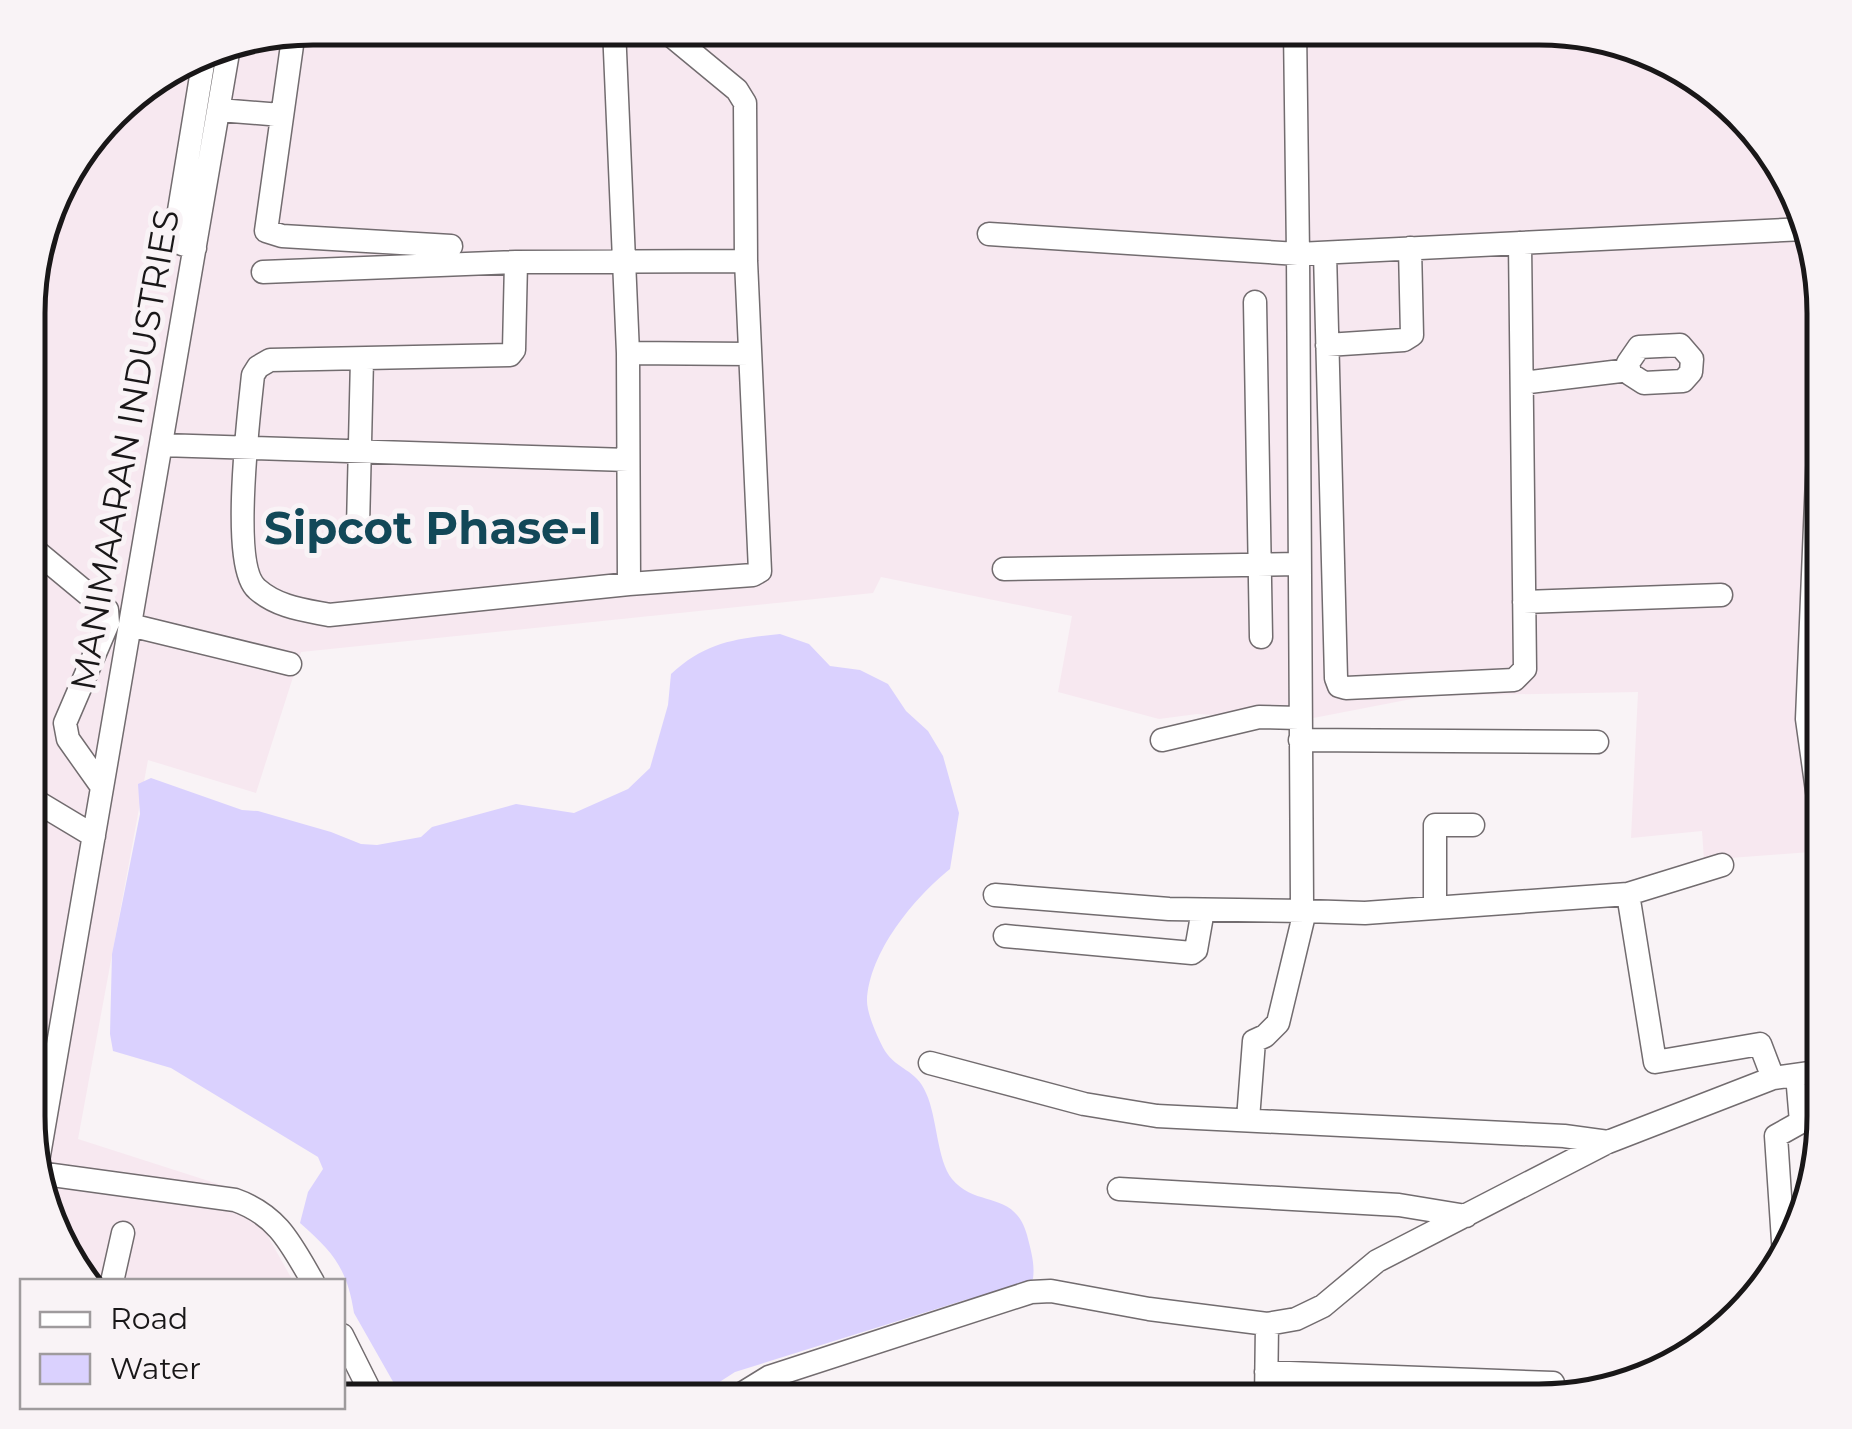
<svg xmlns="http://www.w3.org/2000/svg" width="1852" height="1429" font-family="Montserrat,sans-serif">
<rect width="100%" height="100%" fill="#f9f3f6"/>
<path fill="#f7e8f0" d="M 313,28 L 1557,28 L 1649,49 L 1728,99 L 1795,187 L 1824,312 L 1824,851 L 1704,860 L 1702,831 L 1631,838 L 1638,692 L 1427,696 L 1303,720 L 1197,714 L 1159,719 L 1058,692 L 1072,616 L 881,577 L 873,593 L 301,652 L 256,793 L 148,760 L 78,1139 L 243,1192 L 293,1281 L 87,1281 L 57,1242 L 28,1135 L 30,275 L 65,171 L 125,98 L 221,43 Z"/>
<path fill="#dad1fe" d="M 780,634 L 809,644 L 830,666 L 860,670 L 888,684 L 906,711 L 928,731 L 943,756 L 959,813 L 950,869 C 914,898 869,952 867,1001 C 867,1014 878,1039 885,1051 C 897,1070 916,1069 926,1093 C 937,1116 937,1161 952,1179 C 977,1209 1014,1189 1027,1235 C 1031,1251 1035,1263 1033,1279 L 1021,1287 L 965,1300 L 735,1372 L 704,1392 L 697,1401 L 404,1401 L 354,1313 C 347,1268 333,1252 300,1223 L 308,1192 L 323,1169 L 318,1157 L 171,1068 L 113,1051 L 110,1034 L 112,954 L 140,814 L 138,784 L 151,778 L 242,810 L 258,811 L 331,832 L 361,844 L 377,845 L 421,837 L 432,827 L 516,804 L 574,813 L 628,789 L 650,768 L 668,705 L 671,674 C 706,642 734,639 780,634 Z"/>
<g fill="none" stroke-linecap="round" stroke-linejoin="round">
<g stroke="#726c6f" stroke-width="25">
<path id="minor" d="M 614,28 L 628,353 L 629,584
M 1295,28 L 1298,254 L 1805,229
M 294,31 L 266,231 L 282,236 L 451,246
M 219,110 L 281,115
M 989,234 L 1298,254 L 1302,903 L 1305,911 L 1365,913 L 1628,894 L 1655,1062 L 1760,1044 L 1773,1078
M 195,248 L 182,244 L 175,235 L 205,52
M 1325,253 L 1336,678 L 1339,686 L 1346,688 L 1514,680 L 1525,669 L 1520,243
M 516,262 L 514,350 L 510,355 L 270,360 L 258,367 L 253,375 C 249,413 230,566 257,589 C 277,607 304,610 329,615 L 629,584 L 753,575 L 760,571 L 746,261 L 745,103 L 737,90 L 662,28
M 263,272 L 516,262 L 746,261
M 1255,302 L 1261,637
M 1824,309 L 1807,719 L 1824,841
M 1327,345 L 1404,340 L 1412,335 L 1410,248
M 1680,345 L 1692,359 L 1691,372 L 1683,381 L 1644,383 L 1630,374 L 1628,363 L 1639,347 Z
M 628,353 L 750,354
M 1522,383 L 1629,370
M 161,445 L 628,460
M 358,527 L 362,359
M 37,552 L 107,610 L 108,623 L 65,723 L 68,739 L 102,787
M 1004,569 L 1299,564
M 1524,602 L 1721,595
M 130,625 L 290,664
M 1162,740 L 1259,717 L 1299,718
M 1300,740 L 1597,742
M 29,797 L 94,836
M 1628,894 L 1722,865
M 995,895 L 1169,909 L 1305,911 L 1278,1023 L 1265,1036 L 1254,1041 L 1248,1119
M 1435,907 L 1435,825 L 1473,825
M 1005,936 L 1192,953 L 1196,950 L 1203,910
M 930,1063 L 1084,1104 L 1157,1116 L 1564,1136 L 1608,1142
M 37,1167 L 230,41
M 38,1173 L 235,1200 C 278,1215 291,1244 313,1282
M 1119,1189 L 1399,1205 L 1466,1216
M 1784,1256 L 1776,1136 L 1801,1122 L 1797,1075
M 112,1282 L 123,1233
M 342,1335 L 375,1401
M 1266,1372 L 1553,1383
M 730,1401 L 769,1377 L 1031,1292 L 1051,1291 L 1149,1309 L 1267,1324 L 1296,1319 L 1323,1306 L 1377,1261 L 1608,1142 L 1773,1078 L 1824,1071
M 1266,1401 L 1267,1324"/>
</g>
<use href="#minor" stroke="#fff" stroke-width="22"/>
</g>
<g text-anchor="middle" stroke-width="10" stroke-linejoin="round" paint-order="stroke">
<g font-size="35" fill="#191718" stroke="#f9f3f6">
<text transform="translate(125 450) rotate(-80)" y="12">MANIMAARAN INDUSTRIES</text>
</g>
<g font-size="45" font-weight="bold" fill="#124858" stroke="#f9f3f6">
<text x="433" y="544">Sipcot Phase-I</text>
</g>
</g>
<path d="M0 0H1852V1429H0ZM313 45H1539A268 268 0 0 1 1807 313V1116A268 268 0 0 1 1539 1384H313A268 268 0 0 1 45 1116V313A268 268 0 0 1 313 45Z" fill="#f9f3f6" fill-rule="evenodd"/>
<path fill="none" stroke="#191718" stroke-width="5" d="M313 45H1539A268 268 0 0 1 1807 313V1116A268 268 0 0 1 1539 1384H313A268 268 0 0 1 45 1116V313A268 268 0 0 1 313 45Z"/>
<rect x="20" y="1279" width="325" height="130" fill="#f9f3f6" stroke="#9f9b9d" stroke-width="2.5"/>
<rect x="40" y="1312" width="50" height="15" fill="#ffffff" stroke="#9f9b9d" stroke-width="2.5"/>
<text x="110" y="1329" font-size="30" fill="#191718">Road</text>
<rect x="40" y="1354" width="50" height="30" fill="#dad1fe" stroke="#9f9b9d" stroke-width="2.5"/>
<text x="110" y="1379" font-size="30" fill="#191718">Water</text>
</svg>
